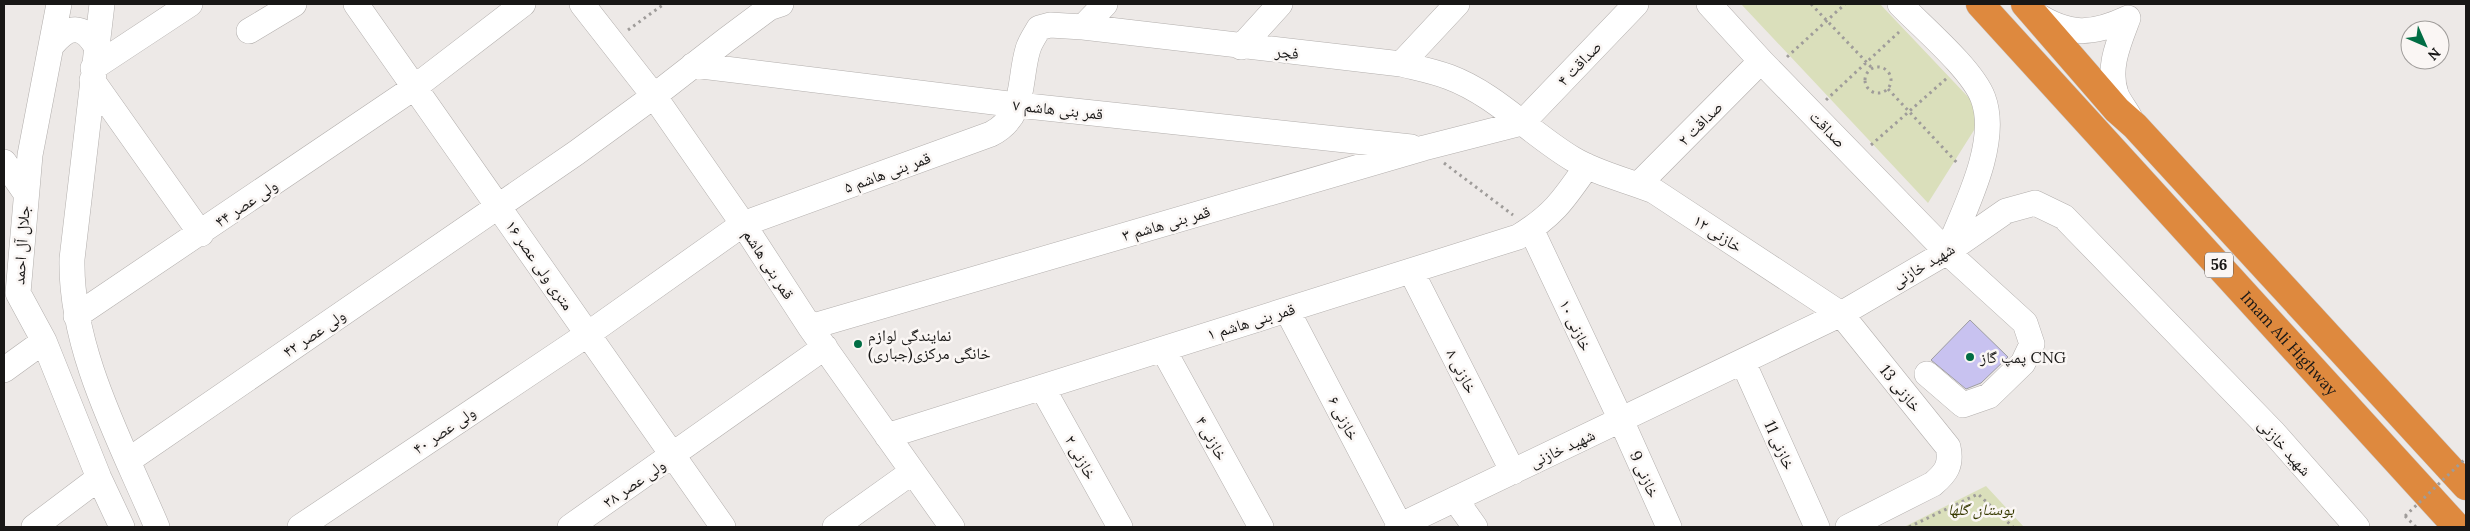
<svg xmlns="http://www.w3.org/2000/svg" width="2470" height="531" font-family="Lora,'Noto Naskh Arabic',serif">
<rect width="100%" height="100%" fill="#ede9e7"/>
<path fill="#dadfbb" d="M 1741,4 L 1880,4 L 1971,100 L 1976,112 L 1976,127 L 1928,203 Z
M 1986,486 L 2024,527 L 1904,527 Z"/>
<path fill="#c8c2f0" stroke="#9d9da1" d="M 1970,320 L 2008,357 L 1981,383 L 1966,389 L 1931,360 Z"/>
<g fill="none" stroke-linecap="round" stroke-linejoin="round">
<g stroke="#b3afad" stroke-width="26">
<path id="minor" d="M 59,4 L 30,155 L 18,293 L 44,341 L 99,478 L 122,527
M 102,4 L 72,259 C 70,350 122,444 157,527
M 356,4 L 723,527
M 582,4 L 654,96 L 743,224 L 810,327 L 952,527
M 1709,4 L 1761,61 L 1947,252 L 2025,323 L 2032,344 L 2023,363 L 1989,396 L 1963,405 L 1927,374
M 1900,4 C 1922,27 1972,69 1983,98 C 2000,143 1964,210 1947,252
M 2035,14 C 2069,36 2092,35 2128,18 C 2119,42 2107,68 2116,94 C 2119,102 2126,110 2130,118
M 1083,27 L 1105,4
M 249,31 L 294,4
M 53,44 C 70,24 84,25 97,48
M 1241,47 L 1280,4
M 1401,64 L 1457,4
M 693,65 L 1018,105 L 1411,147
M 93,68 L 190,4
M 92,80 L 201,234
M 4,162 L 25,192
M 1638,185 L 1761,61
M 1531,229 L 1621,420 L 1669,527
M 1411,271 L 1513,472
M 1287,310 L 1400,526
M 76,316 L 415,87 L 523,4
M 810,327 L 1424,148 L 1522,123 L 1636,4
M 1163,349 L 1261,527
M 1743,362 L 1817,527
M 4,370 L 44,341
M 1042,387 L 1120,527
M 887,436 L 1518,237 C 1554,215 1564,199 1587,166
M 129,460 L 576,153 L 654,96 L 726,40 L 769,8 L 781,4
M 1455,499 L 1475,527
M 34,527 L 99,478
M 300,527 L 588,334 L 743,224 L 991,134 C 1027,115 1018,82 1028,49 C 1030,42 1035,35 1039,28 L 1050,25 L 1083,27 L 1401,64 C 1417,68 1433,71 1449,77 C 1495,94 1531,134 1573,159 C 1598,174 1627,180 1654,191 L 1841,314 L 1948,447 C 1952,465 1946,473 1933,484 L 1848,527
M 570,527 L 825,347
M 835,527 L 912,472
M 1397,527 L 1841,314 L 1947,252 L 2006,211 L 2035,203 L 2064,217 L 2274,433 L 2357,527"/>
</g>
<g stroke="#c8c7c7" stroke-width="29">
<g id="highway">
<path id="s1" d="M 1980,4 L 2457,527"/>
<path d="M 2025,4 L 2117,110 L 2135,126 L 2466,486"/>
</g>
</g>
<path stroke="#9f9c9a" stroke-width="3" stroke-dasharray="2.5 4" stroke-linecap="butt" d="M 1811,4 L 1872,68
M 628,30 L 664,4
M 1787,57 L 1845,4
M1865 80a13 13 0 1 1 26 0a13 13 0 1 1-26 0Z
M 1888,89 L 1959,165
M 1826,100 L 1899,32
M 1871,145 L 1947,78
M 1444,163 L 1513,215
M 2405,516 L 2416,527
M 1909,527 L 1978,494 L 2013,527"/>
<use href="#minor" stroke="#fff" stroke-width="25"/>
<use href="#highway" stroke="#de893e" stroke-width="28"/>
<path stroke="#9f9c9a" stroke-width="3" stroke-dasharray="2.5 4" stroke-linecap="butt" d="M 2405,516 L 2466,458"/>
</g>
<g fill="#016d44" stroke="#faf6f4" stroke-width="2">
<circle cx="858" cy="344" r="5"/>
<circle cx="1970" cy="357" r="5"/>
</g>
<g text-anchor="middle" stroke-width="5" stroke-linejoin="round" paint-order="stroke">
<rect fill="#faf6f4" stroke="#5c5a59" stroke-width="1" x="2205" y="252.5" width="28" height="25" rx="4"/>
<g font-size="15" font-weight="bold" fill="#181716">
<text x="2219" y="270">56</text>
</g>
<g font-size="16" fill="#181716" stroke="#faf6f4">
<text transform="translate(1287 52) rotate(6)" y="6">فجر</text>
<text transform="translate(1579 63) rotate(-46)" y="6">صداقت ۴</text>
<text transform="translate(1058 109) rotate(6)" y="6">قمر بنی هاشم ۷</text>
<text transform="translate(1700 123) rotate(-45)" y="6">صداقت ۲</text>
<text transform="translate(1828 129) rotate(46)" y="6">صداقت</text>
<text transform="translate(887 172) rotate(-20)" y="6">قمر بنی هاشم ۵</text>
<text transform="translate(246 203) rotate(-34)" y="6">ولی عصر ۴۴</text>
<text transform="translate(1166 223) rotate(-16)" y="6">قمر بنی هاشم ۳</text>
<text transform="translate(1718 233) rotate(33)" y="6">خازنی ۱۲</text>
<text transform="translate(21 245) rotate(-86)" y="6">جلال آل احمد</text>
<text transform="translate(769 264) rotate(57)" y="6">قمر بنی هاشم</text>
<text transform="translate(540 265) rotate(55)" y="6">۱۶ متری ولی عصر</text>
<text transform="translate(1923 265) rotate(-31)" y="6">شهید خازنی</text>
<text transform="translate(1251 321) rotate(-17)" y="6">قمر بنی هاشم ۱</text>
<text transform="translate(1576 325) rotate(65)" y="6">خازنی ۱۰</text>
<text transform="translate(314 333) rotate(-34)" y="6">ولی عصر ۴۲</text>
<text dy="6" stroke="none"><textPath href="#s1" startOffset="459">Imam Ali Highway</textPath></text>
<text transform="translate(1462 371) rotate(63)" y="6">خازنی ۸</text>
<text transform="translate(1901 388) rotate(51)" y="6">خازنی 13</text>
<text transform="translate(1344 418) rotate(62)" y="6">خازنی ۶</text>
<text transform="translate(444 430) rotate(-34)" y="6">ولی عصر ۴۰</text>
<text transform="translate(1212 438) rotate(61)" y="6">خازنی ۴</text>
<text transform="translate(1780 445) rotate(66)" y="6">خازنی 11</text>
<text transform="translate(2285 447) rotate(48)" y="6">شهید خازنی</text>
<text transform="translate(1562 448) rotate(-25)" y="6">شهید خازنی</text>
<text transform="translate(1081 457) rotate(61)" y="6">خازنی ۲</text>
<text transform="translate(1645 474) rotate(66)" y="6">خازنی 9</text>
<text transform="translate(634 483) rotate(-35)" y="6">ولی عصر ۳۸</text>
</g>
<g font-size="16" fill="#181716" stroke="#faf6f4" text-anchor="start">
<text x="868" y="341">نمایندگی لوازم<tspan x="868" dy="18">خانگی مرکزی(جباری)</tspan></text>
<text x="1980" y="363">پمپ گاز CNG</text>
</g>
<g font-size="16" font-style="italic" fill="#373a01" stroke="#faf6f4">
<text x="1981" y="515">بوستان گلها</text>
</g>
</g>
<rect width="2470" height="531" fill="none" stroke="#181716" stroke-width="10"/>
<g transform="translate(2425 45) rotate(135)"><circle r="24" fill="#faf6f4" stroke="#a09d9b"/>
<path d="M0-4L9 19L0 12L-9 19Z" fill="#016d44"/>
<text y="-8" font-size="14" font-weight="bold" text-anchor="middle" fill="#181716">N</text>
</g>
</svg>
